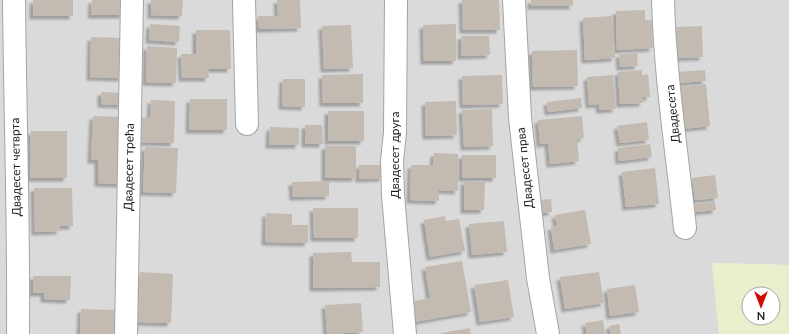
<svg xmlns="http://www.w3.org/2000/svg" width="789" height="334" font-family="Lato,sans-serif">
<defs>
<filter id="shadow"><feDropShadow dx="-3.5" dy="3.5" stdDeviation="1" flood-color="#0004"/></filter>
</defs>
<rect width="100%" height="100%" fill="#eeebe2"/>
<path fill="#dbdada" d="M 0,0 L 789,0 L 789,265 L 712,263 L 719,334 L 0,334 Z"/>
<path fill="#e9eecd" fill-rule="evenodd" d="M 712,263 L 789,265 L 789,334 L 719,334 ZM 749,294 L 773,294 L 773,318 L 749,318 Z"/>
<path fill="#c3bab2" filter="url(#shadow)" d="M 33,0 L 73,0 L 73,16 L 33,16 Z
M 92,0 L 124,0 L 123,15 L 91,15 Z
M 151,0 L 183,0 L 182,16 L 151,15 Z
M 277,0 L 300,0 L 301,28 L 259,29 L 258,16 L 278,16 Z
M 462,0 L 499,0 L 500,30 L 463,30 Z
M 531,0 L 573,0 L 573,6 L 531,6 Z
M 645,10 L 645,20 L 652,20 L 653,48 L 617,50 L 616,11 Z
M 612,16 L 615,58 L 585,60 L 583,18 Z
M 150,24 L 180,26 L 179,42 L 149,40 Z
M 456,24 L 456,61 L 424,61 L 423,25 Z
M 351,25 L 353,68 L 324,69 L 322,26 Z
M 702,26 L 703,57 L 678,58 L 676,27 Z
M 196,30 L 230,30 L 231,69 L 208,69 L 209,78 L 182,78 L 181,54 L 196,54 Z
M 461,36 L 489,36 L 490,55 L 461,56 Z
M 91,37 L 123,38 L 122,78 L 90,77 Z
M 147,46 L 177,48 L 176,83 L 146,82 Z
M 577,50 L 578,86 L 533,87 L 532,51 Z
M 637,53 L 638,66 L 620,67 L 619,54 Z
M 642,70 L 642,75 L 648,74 L 650,97 L 643,97 L 643,103 L 620,104 L 618,72 Z
M 705,70 L 706,81 L 677,83 L 676,72 Z
M 363,74 L 363,103 L 323,103 L 322,75 Z
M 502,75 L 503,104 L 463,105 L 462,76 Z
M 613,75 L 616,109 L 600,110 L 599,104 L 589,105 L 587,77 Z
M 283,79 L 305,79 L 305,107 L 282,106 Z
M 706,84 L 710,126 L 682,129 L 678,87 Z
M 101,92 L 122,93 L 122,105 L 101,104 Z
M 581,98 L 582,108 L 548,112 L 547,102 Z
M 190,99 L 227,99 L 227,130 L 189,130 Z
M 151,100 L 175,101 L 174,143 L 137,142 L 138,117 L 150,118 Z
M 456,101 L 457,135 L 426,136 L 425,102 Z
M 492,109 L 493,146 L 464,147 L 462,110 Z
M 328,111 L 364,111 L 364,141 L 328,141 Z
M 93,116 L 124,117 L 121,184 L 98,183 L 98,160 L 91,160 Z
M 582,116 L 584,138 L 577,139 L 579,161 L 550,164 L 548,143 L 540,144 L 538,120 Z
M 647,122 L 649,140 L 620,143 L 617,126 Z
M 305,125 L 322,125 L 323,144 L 305,144 Z
M 270,127 L 299,128 L 299,145 L 269,145 Z
M 31,131 L 67,131 L 67,178 L 30,178 Z
M 650,144 L 652,157 L 619,161 L 618,148 Z
M 325,146 L 356,146 L 356,178 L 325,178 Z
M 145,147 L 178,148 L 176,193 L 143,192 Z
M 434,153 L 458,154 L 458,191 L 439,190 L 439,201 L 410,200 L 411,165 L 433,165 Z
M 462,155 L 496,155 L 496,178 L 462,178 Z
M 359,165 L 383,165 L 383,178 L 359,179 Z
M 655,168 L 659,204 L 626,207 L 622,172 Z
M 715,175 L 718,198 L 695,200 L 692,178 Z
M 329,181 L 329,196 L 293,197 L 292,182 Z
M 464,181 L 485,182 L 484,210 L 464,210 Z
M 34,188 L 72,188 L 73,226 L 60,226 L 60,231 L 35,232 Z
M 551,199 L 552,212 L 541,213 L 539,200 Z
M 715,202 L 716,210 L 686,213 L 685,205 Z
M 313,208 L 358,208 L 358,238 L 314,238 Z
M 585,210 L 591,244 L 554,250 L 551,227 L 557,226 L 555,215 Z
M 266,213 L 292,214 L 292,225 L 308,225 L 308,243 L 265,242 Z
M 445,216 L 446,221 L 459,219 L 465,251 L 430,257 L 424,220 Z
M 504,221 L 507,252 L 472,255 L 469,224 Z
M 351,252 L 352,262 L 380,262 L 380,287 L 313,288 L 313,253 Z
M 462,261 L 471,312 L 414,322 L 410,302 L 430,298 L 425,267 Z
M 140,272 L 173,274 L 171,323 L 138,322 Z
M 599,272 L 604,303 L 565,309 L 560,277 Z
M 33,276 L 71,276 L 70,300 L 44,299 L 44,293 L 33,293 Z
M 508,280 L 514,317 L 480,322 L 474,285 Z
M 635,285 L 639,312 L 610,316 L 607,289 Z
M 361,303 L 363,332 L 327,334 L 325,305 Z
M 81,309 L 115,310 L 115,334 L 80,334 Z
M 603,320 L 605,334 L 587,334 L 585,323 Z
M 619,324 L 621,334 L 611,334 L 609,326 Z
M 470,328 L 471,334 L 441,334 L 441,333 Z"/>
<g fill="none" stroke-linecap="round" stroke-linejoin="round">
<g stroke="#a4a4a4" stroke-width="24">
<path id="minor" d="M 14,0 C 15,111 19,223 18,334
M 244,0 L 247,124
M 396,0 L 395,133 L 392,161 L 393,195 L 405,334
M 514,0 L 520,118 L 538,278 L 548,334
M 663,0 C 665,76 677,153 685,228
M 126,334 L 132,0"/>
</g>
<use href="#minor" stroke="#fff" stroke-width="22"/>
</g>
<g text-anchor="middle" stroke-width="3.5" stroke-linejoin="round" paint-order="stroke">
<g font-size="12" fill="#1d1d1d" stroke="#fff">
<text transform="translate(673 114) rotate(-96)" y="4">Двадесета</text>
<text transform="translate(395 155) rotate(-90)" y="4">Двадесет друга</text>
<text transform="translate(16 167) rotate(-91)" y="4">Двадесет четврта</text>
<text transform="translate(129 167) rotate(-89)" y="4">Двадесет трећа</text>
<text transform="translate(525 168) rotate(-96)" y="4">Двадесет прва</text>
</g>
</g>
<g transform="translate(761 306) rotate(180)"><circle r="19" fill="#ffffff" stroke="#a5a5a5"/>
<path d="M0-3L7 15L0 10L-7 15Z" fill="#ca0d00"/>
<text y="-6" font-size="11" font-weight="bold" text-anchor="middle" fill="#1d1d1d">N</text>
</g>
</svg>
